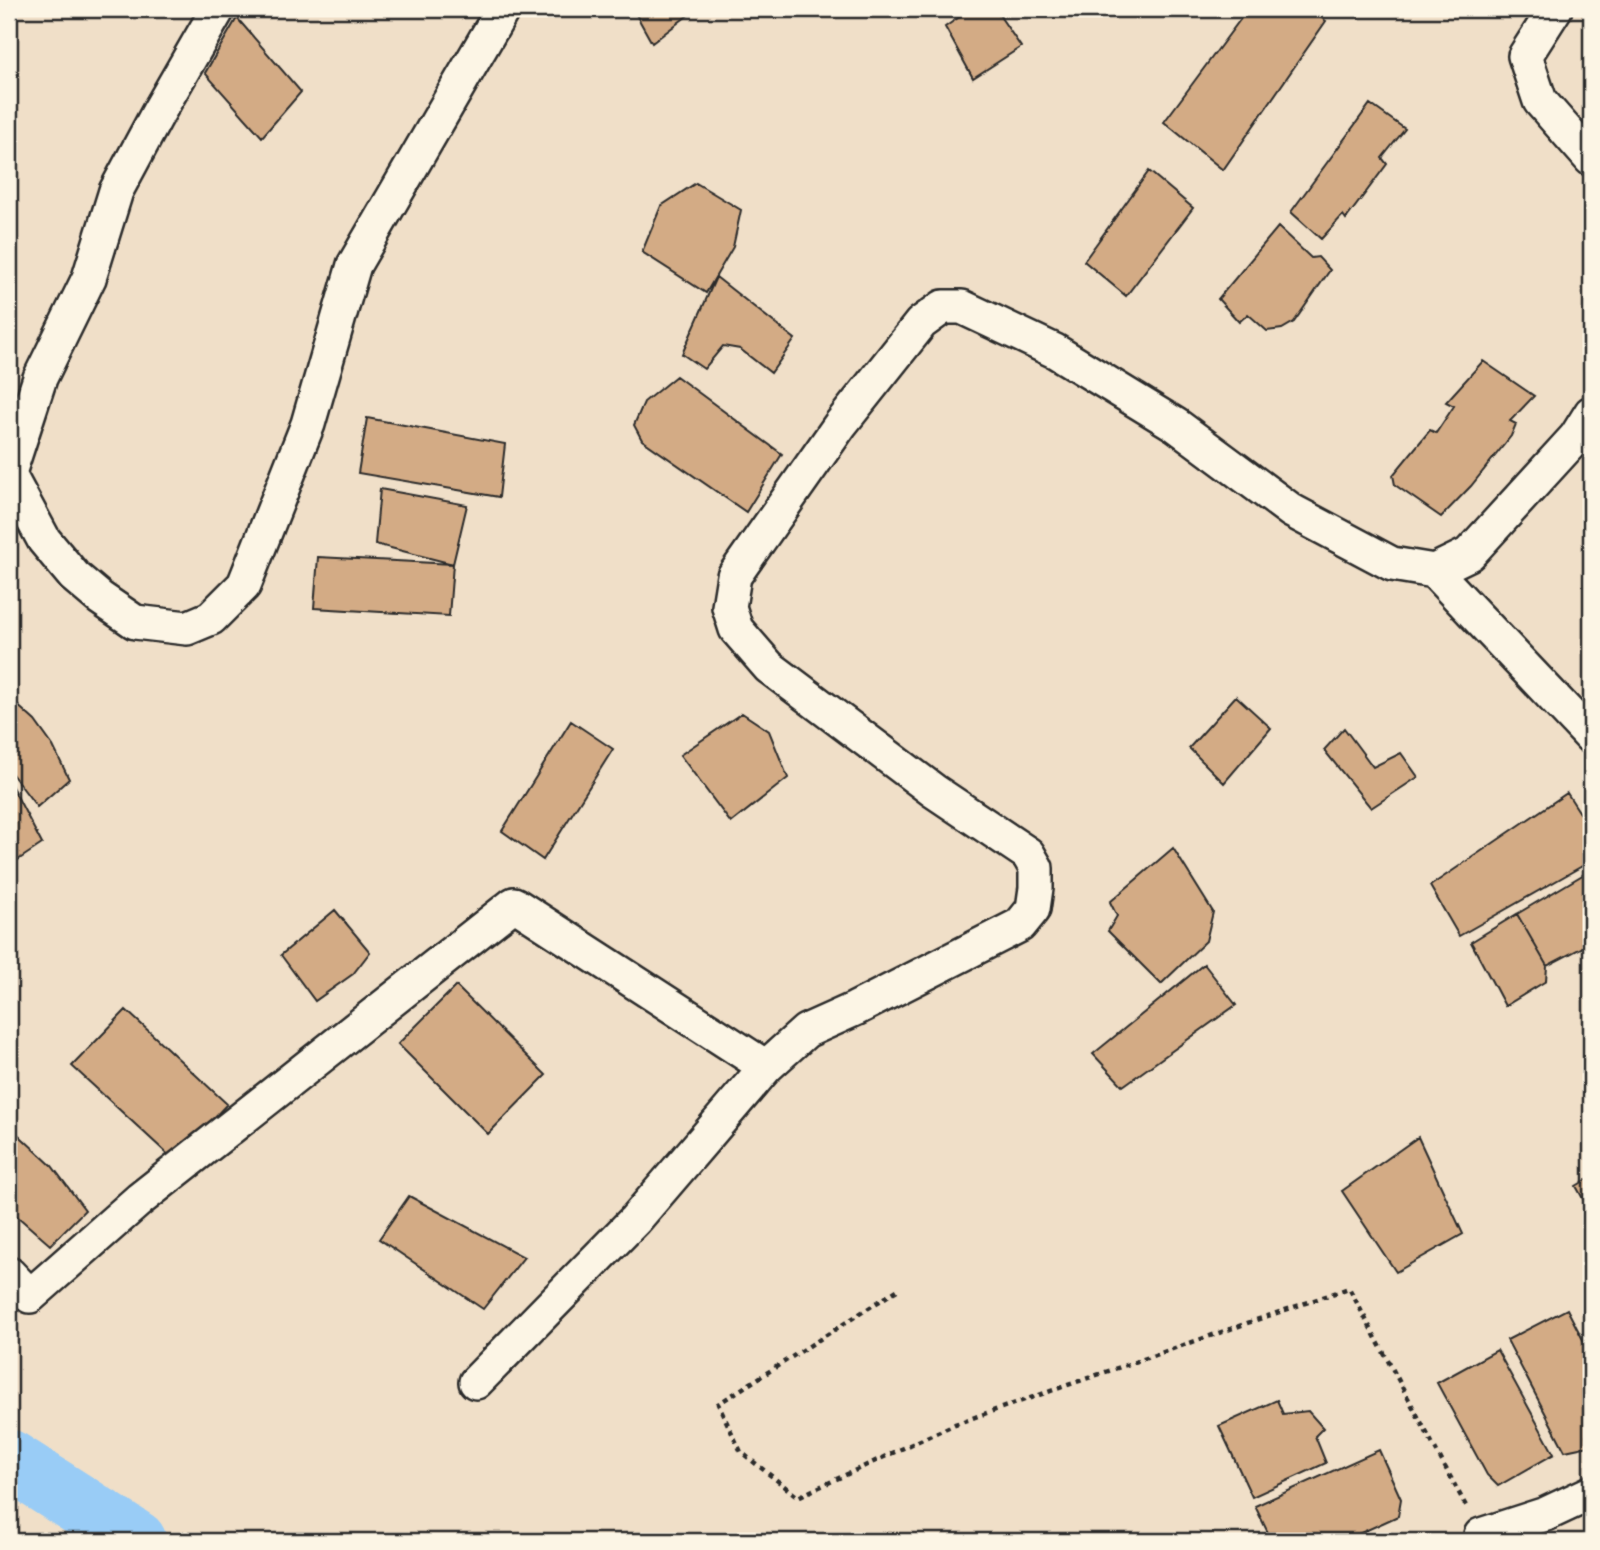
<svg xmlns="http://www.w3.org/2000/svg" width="1600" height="1550" font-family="Kalam,sans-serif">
<rect width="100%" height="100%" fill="#f0dfc8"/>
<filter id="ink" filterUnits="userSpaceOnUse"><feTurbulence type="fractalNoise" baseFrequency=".0143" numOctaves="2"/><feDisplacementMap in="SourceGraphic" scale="14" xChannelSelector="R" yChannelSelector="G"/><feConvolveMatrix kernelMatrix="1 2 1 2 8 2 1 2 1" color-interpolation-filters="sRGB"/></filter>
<g filter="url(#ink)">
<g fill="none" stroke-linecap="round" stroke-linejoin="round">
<path stroke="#99ccf6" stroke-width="61" d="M 9,1460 L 136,1541"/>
</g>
<path fill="#d3ab85" stroke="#2b2b2b" stroke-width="2" d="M 633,9 L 696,9 L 652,43 Z
M 971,9 L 995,9 L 1021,47 L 973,78 L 945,27 Z
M 1248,9 L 1309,9 L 1326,21 L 1223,170 L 1164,122 Z
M 237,18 L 301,92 L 262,137 L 205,73 Z
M 1370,104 L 1405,129 L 1382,158 L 1387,164 L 1346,219 L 1343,215 L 1321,239 L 1291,212 Z
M 1149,171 L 1193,208 L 1126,296 L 1084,261 Z
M 696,183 L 741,210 L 733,247 L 706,293 L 642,252 L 661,206 Z
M 1278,227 L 1311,258 L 1318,257 L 1330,270 L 1294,322 L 1282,329 L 1267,331 L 1248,314 L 1239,322 L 1218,299 Z
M 716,277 L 795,339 L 771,373 L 740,349 L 723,346 L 704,369 L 682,354 Z
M 1483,361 L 1534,396 L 1510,421 L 1516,424 L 1511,436 L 1471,486 L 1441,517 L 1395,485 L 1393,475 L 1430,430 L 1436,433 L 1454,406 L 1446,402 Z
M 676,376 L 782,454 L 746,512 L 642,440 L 634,425 L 644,402 Z
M 367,418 L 505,444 L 499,497 L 358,473 Z
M 380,489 L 467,505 L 453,564 L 375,544 Z
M 318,557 L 453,564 L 449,616 L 314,608 Z
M 1236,696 L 1271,728 L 1224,783 L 1189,748 Z
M 14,702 L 35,721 L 53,746 L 69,779 L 37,807 L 9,770 L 9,707 Z
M 742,713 L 769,731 L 788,778 L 731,823 L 680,755 Z
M 571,721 L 613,749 L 543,860 L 502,831 Z
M 1344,728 L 1373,767 L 1401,753 L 1418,777 L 1371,808 L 1324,750 Z
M 9,781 L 42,844 L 9,866 Z
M 1567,793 L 1591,830 L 1591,861 L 1459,936 L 1430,886 Z
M 1173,848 L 1213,912 L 1206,941 L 1161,984 L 1108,931 L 1117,916 L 1110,902 Z
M 1591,870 L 1591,943 L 1547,966 L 1517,914 Z
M 335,910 L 370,952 L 353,974 L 315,1001 L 281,955 Z
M 1517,914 L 1547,966 L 1546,981 L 1505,1006 L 1471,942 Z
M 1204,964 L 1236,1005 L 1123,1086 L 1093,1054 Z
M 456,986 L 546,1075 L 488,1134 L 398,1044 Z
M 126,1010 L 227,1104 L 174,1160 L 72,1066 Z
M 9,1126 L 52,1166 L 85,1210 L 50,1245 L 9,1209 Z
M 1418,1137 L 1463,1234 L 1396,1272 L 1342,1191 Z
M 1591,1177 L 1591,1213 L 1576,1186 Z
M 409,1196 L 524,1257 L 483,1309 L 379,1239 Z
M 1567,1309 L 1591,1355 L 1591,1430 L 1586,1435 L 1589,1446 L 1565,1451 L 1507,1340 Z
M 1497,1350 L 1554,1454 L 1498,1486 L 1487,1475 L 1437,1383 Z
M 1277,1400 L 1283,1414 L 1308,1411 L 1323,1428 L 1315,1436 L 1326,1463 L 1252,1497 L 1219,1426 Z
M 1379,1450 L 1401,1499 L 1398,1516 L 1343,1541 L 1272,1541 L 1255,1506 Z"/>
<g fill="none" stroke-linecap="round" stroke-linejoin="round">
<g stroke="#2b2b2b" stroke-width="38">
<path id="minor" d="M 1555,9 L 1525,56 L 1540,101 L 1591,159
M 9,473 L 40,378 L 89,278 L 116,191 L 158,113 L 218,9
M 9,475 L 44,540 L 74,576 L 100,598 L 135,622 L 187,628 L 211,618 L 244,585 L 308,424 L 354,265 L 503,9
M 1434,571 L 1591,737
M 9,1274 L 30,1296 L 140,1199 L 514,904 L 766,1067
M 476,1382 L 635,1220 L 766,1067 L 806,1031 L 855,1009 L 1020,925 L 1033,909 L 1036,888 L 1036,868 L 1028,854 L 934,791 L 769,667 L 736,629 L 729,607 L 734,576 L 840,425 L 921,323 L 943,307 L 962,307 L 1055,351 L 1176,425 L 1292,511 L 1392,564 L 1434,571 L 1469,554 L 1576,437 L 1591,413
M 1481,1535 L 1546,1514 L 1591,1493"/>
</g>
<path stroke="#2b2b2b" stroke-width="4.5" stroke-dasharray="5 5" stroke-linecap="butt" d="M 897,1290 L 718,1404 L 741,1452 L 798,1497 L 955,1424 L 1349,1288 L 1466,1506"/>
<use href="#minor" stroke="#fcf5e5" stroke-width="33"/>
</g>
</g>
<rect width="1600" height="1550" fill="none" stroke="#fcf5e5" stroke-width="35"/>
<rect x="18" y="18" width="1565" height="1515" fill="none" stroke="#2b2b2b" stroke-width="2.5" filter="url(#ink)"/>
</svg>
